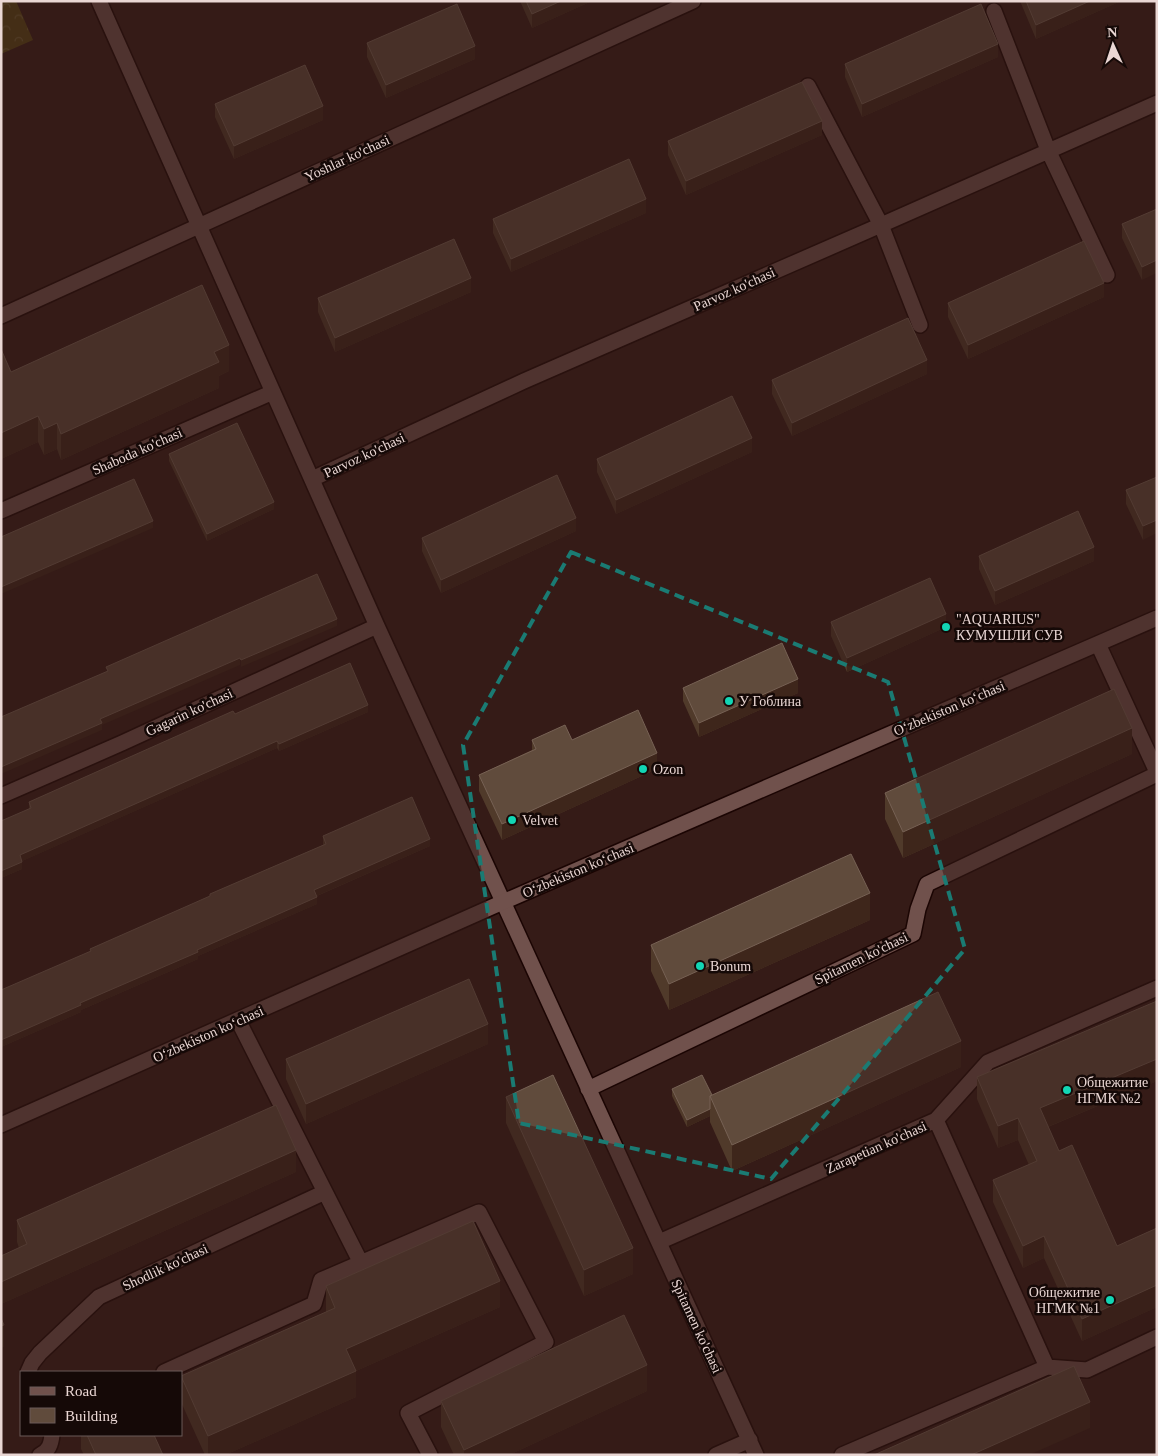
<svg xmlns="http://www.w3.org/2000/svg" width="1158" height="1456" font-family="'Times New Roman',serif">
<defs>
<pattern id="park-crowns" width="20" height="18" patternUnits="userSpaceOnUse" patternTransform="scale(1.25)"><rect width="20" height="18" fill="#584615"/><path d="M2 6a3 3 0 1 1 6 0M12 15a3 3 0 1 1 6 0" fill="none" stroke="#706036"/></pattern>
</defs>
<rect width="100%" height="100%" fill="#351b17"/>
<path fill="url(#park-crowns)" d="M 1,1 L 16,1 L 33,40 L 1,54 Z"/>
<g fill="none" stroke-linecap="round" stroke-linejoin="round">
<g stroke="#1b0503" stroke-width="18">
<path id="street" d="M 99,1 L 377,626 L 756,1455
M 994,11 L 1048,150 L 1107,275
M 808,86 L 881,225 L 920,325
M 1,316 L 693,1
M 312,479 L 524,381 L 881,225 L 1157,103
M 1,511 L 273,392
M 1098,644 L 1157,772
M 1,796 L 122,743 L 377,626
M 238,1020 L 361,1263
M 588,1089 L 913,934 L 918,909 L 927,884 L 1157,774
M 936,1120 L 1047,1367
M 659,1242 L 936,1120 L 988,1062 L 1157,988
M 28,1372 L 32,1363 L 40,1353 L 99,1297 L 325,1192
M 164,1372 L 314,1304 L 321,1280 L 479,1212 L 546,1342 L 408,1413 L 430,1455
M 40,1455 C 49,1451 51,1444 52,1435
M 716,1455 L 750,1440
M 842,1455 L 1047,1367 L 1087,1370 L 1157,1337"/>
</g>
<g stroke="#1b0503" stroke-width="18">
<path id="secondary" d="M 1,1125 L 503,902 L 1157,618"/>
</g>
<use href="#street" stroke="#70514c" stroke-width="15"/>
<use href="#secondary" stroke="#70514c" stroke-width="15"/>
</g>
<path fill="#503a2a" d="M 520,1 L 592,1 L 532,28 Z
M 1020,1 L 1121,1 L 1036,39 Z
M 367,43 L 475,59 L 386,98 L 367,57 Z
M 998,57 L 862,117 L 845,77 L 845,64 Z
M 215,104 L 323,120 L 234,159 L 215,117 Z
M 822,135 L 686,195 L 668,155 L 668,141 Z
M 1157,209 L 1142,280 L 1122,238 L 1122,224 Z
M 646,213 L 511,272 L 493,233 L 493,219 Z
M 471,292 L 335,352 L 318,312 L 318,298 Z
M 1104,297 L 968,359 L 948,317 L 948,303 Z
M 1,349 L 11,372 L 229,371 L 219,376 L 219,388 L 61,460 L 57,449 L 44,455 L 38,442 L 1,459 Z
M 927,374 L 792,436 L 772,394 L 772,380 Z
M 752,452 L 616,514 L 597,472 L 597,459 Z
M 169,454 L 274,509 L 207,541 L 169,461 Z
M 1157,477 L 1143,540 L 1126,504 L 1126,490 Z
M 576,531 L 441,593 L 422,551 L 422,538 Z
M 979,556 L 1094,561 L 995,605 L 979,569 Z
M 831,622 L 946,627 L 847,672 L 831,636 Z
M 683,688 L 798,693 L 699,737 L 683,701 Z
M 368,712 L 279,751 L 277,748 L 22,861 L 22,869 L 1,878 L 29,809 L 29,802 L 235,714 Z
M 532,740 L 572,740 L 657,769 L 502,840 L 479,791 L 479,775 L 532,750 Z
M 1132,754 L 903,858 L 885,819 L 885,793 Z
M 323,836 L 430,846 L 317,896 L 317,904 L 198,956 L 198,959 L 81,1010 L 81,1012 L 1,1047 L 90,952 L 90,949 L 210,897 L 210,894 L 323,845 Z
M 870,920 L 669,1010 L 651,971 L 651,945 Z
M 488,1044 L 306,1124 L 286,1079 L 286,1059 Z
M 961,1067 L 732,1171 L 710,1122 L 710,1116 L 687,1127 L 672,1096 L 672,1089 L 712,1095 Z
M 977,1077 L 1157,1081 L 1048,1127 L 1059,1151 L 1117,1246 L 1157,1228 L 1157,1307 L 1082,1341 L 1044,1258 L 1023,1268 L 993,1202 L 993,1180 L 1029,1165 L 1018,1140 L 998,1148 L 977,1099 Z
M 506,1097 L 633,1274 L 584,1296 L 506,1123 Z
M 296,1172 L 1,1304 L 1,1256 L 19,1248 L 17,1242 L 17,1220 Z
M 326,1286 L 500,1307 L 356,1371 L 356,1397 L 225,1455 L 205,1455 L 181,1402 L 181,1376 L 326,1312 Z
M 647,1391 L 509,1455 L 454,1455 L 441,1427 L 441,1401 Z
M 81,1435 L 154,1435 L 163,1455 L 84,1455 L 81,1449 Z"/>
<path fill="#3e261b" d="M 561,1 L 592,1 L 532,28 L 532,14 Z
M 1090,1 L 1121,1 L 1036,39 L 1036,25 Z
M 998,44 L 998,57 L 862,117 L 862,104 Z
M 475,46 L 475,59 L 386,98 L 386,85 Z
M 323,106 L 323,120 L 234,159 L 234,146 Z
M 822,121 L 822,135 L 686,195 L 686,181 Z
M 646,199 L 646,213 L 511,272 L 511,259 Z
M 1157,260 L 1157,273 L 1142,280 L 1142,267 Z
M 471,278 L 471,292 L 335,352 L 335,338 Z
M 1104,283 L 1104,297 L 968,359 L 968,345 Z
M 229,345 L 229,371 L 219,376 L 219,388 L 61,460 L 61,434 L 214,352 Z
M 927,360 L 927,374 L 792,436 L 792,423 Z
M 38,416 L 38,442 L 1,459 L 1,433 Z
M 57,423 L 57,449 L 44,455 L 44,429 Z
M 752,438 L 752,452 L 616,514 L 616,500 Z
M 274,502 L 274,509 L 207,541 L 207,534 Z
M 576,518 L 576,531 L 441,593 L 441,580 Z
M 1157,520 L 1157,533 L 1143,540 L 1143,526 Z
M 153,521 L 153,528 L 1,594 L 1,587 Z
M 1094,547 L 1094,561 L 995,605 L 995,591 Z
M 946,614 L 946,627 L 847,672 L 847,658 Z
M 337,619 L 337,626 L 241,667 L 241,660 Z
M 240,658 L 240,665 L 102,725 L 102,730 L 1,774 L 1,767 L 100,719 Z
M 798,679 L 798,693 L 699,737 L 699,723 Z
M 368,705 L 368,712 L 279,751 L 279,744 Z
M 1132,728 L 1132,754 L 903,858 L 903,832 Z
M 277,741 L 277,748 L 20,862 L 20,855 Z
M 657,753 L 657,769 L 502,840 L 502,824 Z
M 430,839 L 430,846 L 314,897 L 314,890 Z
M 22,862 L 22,869 L 1,878 L 1,871 Z
M 870,893 L 870,920 L 669,1010 L 669,984 Z
M 317,897 L 317,904 L 198,956 L 198,959 L 81,1010 L 81,1012 L 1,1047 L 1,1040 L 197,950 Z
M 488,1024 L 488,1044 L 306,1124 L 306,1104 Z
M 961,1041 L 961,1067 L 732,1171 L 732,1145 Z
M 1157,1059 L 1157,1081 L 1040,1130 L 1040,1108 Z
M 710,1109 L 710,1116 L 687,1127 L 687,1120 Z
M 1018,1118 L 1018,1140 L 998,1148 L 998,1126 Z
M 296,1150 L 296,1172 L 1,1304 L 1,1282 Z
M 1044,1236 L 1044,1258 L 1023,1268 L 1023,1246 Z
M 633,1248 L 633,1274 L 584,1296 L 584,1270 Z
M 500,1281 L 500,1307 L 356,1371 L 356,1397 L 225,1455 L 208,1455 L 208,1436 L 346,1349 Z
M 1157,1285 L 1157,1307 L 1082,1341 L 1082,1319 Z
M 4,1325 L 4,1347 L 1,1348 L 1,1326 Z
M 647,1365 L 647,1391 L 509,1455 L 464,1455 L 464,1450 Z
M 1090,1402 L 1090,1428 L 1029,1455 L 971,1455 Z"/>
<path fill="#604b3c" stroke="#766154" d="M 526,1 L 561,1 L 532,14 Z
M 1026,1 L 1090,1 L 1036,25 Z
M 457,4 L 475,46 L 386,85 L 367,43 Z
M 981,4 L 998,44 L 862,104 L 845,64 Z
M 305,65 L 323,106 L 234,146 L 215,104 Z
M 802,82 L 822,121 L 686,181 L 668,141 Z
M 629,159 L 646,199 L 511,259 L 493,219 Z
M 1157,209 L 1157,260 L 1142,267 L 1122,224 Z
M 454,239 L 471,278 L 335,338 L 318,298 Z
M 1084,241 L 1104,283 L 968,345 L 948,303 Z
M 202,285 L 229,345 L 214,352 L 219,362 L 61,434 L 57,423 L 44,429 L 38,416 L 1,433 L 1,349 L 11,372 Z
M 908,318 L 927,360 L 792,423 L 772,380 Z
M 732,396 L 752,438 L 616,500 L 597,459 Z
M 237,423 L 274,502 L 207,534 L 169,454 Z
M 557,475 L 576,518 L 441,580 L 422,538 Z
M 1157,477 L 1157,520 L 1143,526 L 1126,490 Z
M 134,479 L 153,521 L 1,587 L 1,537 Z
M 1078,511 L 1094,547 L 995,591 L 979,556 Z
M 317,574 L 337,619 L 241,660 L 240,658 L 100,719 L 102,723 L 1,767 L 1,717 L 108,671 L 106,667 Z
M 930,578 L 946,614 L 847,658 L 831,622 Z
M 782,643 L 798,679 L 699,723 L 683,688 Z
M 350,663 L 368,705 L 279,744 L 277,741 L 20,855 L 22,862 L 1,871 L 1,821 L 31,808 L 29,802 L 233,711 L 235,714 Z
M 1114,689 L 1132,728 L 903,832 L 885,793 Z
M 638,710 L 657,753 L 502,824 L 479,775 L 536,749 L 532,740 L 565,725 L 572,740 Z
M 412,797 L 430,839 L 314,890 L 317,897 L 197,950 L 198,952 L 80,1003 L 81,1005 L 1,1040 L 1,990 L 91,951 L 90,949 L 210,896 L 210,894 L 326,844 L 323,836 Z
M 851,854 L 870,893 L 669,984 L 651,945 Z
M 469,979 L 488,1024 L 306,1104 L 286,1059 Z
M 938,992 L 961,1041 L 732,1145 L 710,1096 Z
M 1157,1001 L 1157,1059 L 1040,1108 L 1059,1151 L 1072,1145 L 1117,1246 L 1157,1228 L 1157,1285 L 1082,1319 L 1044,1236 L 1023,1246 L 993,1180 L 1037,1161 L 1018,1118 L 998,1126 L 977,1077 Z
M 553,1075 L 633,1248 L 584,1270 L 506,1097 Z
M 702,1075 L 712,1095 L 710,1096 L 710,1109 L 687,1120 L 672,1089 Z
M 276,1105 L 296,1150 L 1,1282 L 1,1256 L 27,1244 L 17,1220 Z
M 473,1221 L 500,1281 L 346,1349 L 356,1371 L 208,1436 L 181,1376 L 335,1308 L 326,1286 Z
M 624,1315 L 647,1365 L 464,1450 L 441,1401 Z
M 1,1318 L 4,1325 L 1,1326 Z
M 1074,1366 L 1090,1402 L 971,1455 L 874,1455 Z
M 87,1435 L 154,1435 L 163,1455 L 96,1455 Z"/>
<path d="M0 0H1158V1456H0ZM 571,552 L 888,682 L 965,949 L 771,1179 L 519,1123 L 463,745 Z" fill="#351b17" fill-opacity=".55" fill-rule="evenodd"/>
<path fill="none" stroke="#1a7b73" stroke-width="4" stroke-dasharray="10 6" stroke-linejoin="round" d="M 571,552 L 888,682 L 965,949 L 771,1179 L 519,1123 L 463,745 Z"/>
<g fill="#12d5b4" stroke="#150907" stroke-width="2">
<circle cx="946" cy="627" r="5"/>
<circle cx="729" cy="701" r="5"/>
<circle cx="643" cy="769" r="5"/>
<circle cx="512" cy="820" r="5"/>
<circle cx="700" cy="966" r="5"/>
<circle cx="1067" cy="1090" r="5"/>
<circle cx="1110" cy="1300" r="5"/>
</g>
<g text-anchor="middle" stroke-width="5" stroke-linejoin="round" paint-order="stroke">
<g font-size="14" fill="#ead7d4" stroke="#150907">
<text transform="translate(347 158) rotate(-25)" y="5">Yoshlar ko'chasi</text>
<text transform="translate(734 289) rotate(-24)" y="5">Parvoz ko'chasi</text>
<text transform="translate(137 451) rotate(-24)" y="5">Shaboda ko'chasi</text>
<text transform="translate(364 455) rotate(-25)" y="5">Parvoz ko'chasi</text>
<text transform="translate(949 708) rotate(-23)" y="5">O‘zbekiston ko‘chasi</text>
<text transform="translate(189 712) rotate(-25)" y="5">Gagarin ko'chasi</text>
<text transform="translate(578 870) rotate(-23)" y="5">O‘zbekiston ko‘chasi</text>
<text transform="translate(861 958) rotate(-26)" y="5">Spitamen ko'chasi</text>
<text transform="translate(208 1034) rotate(-24)" y="5">O‘zbekiston ko‘chasi</text>
<text transform="translate(876 1147) rotate(-24)" y="5">Zarapetian ko'chasi</text>
<text transform="translate(165 1267) rotate(-25)" y="5">Shodlik ko'chasi</text>
<text transform="translate(697 1326) rotate(65)" y="5">Spitamen ko'chasi</text>
</g>
<g font-size="14" fill="#ead7d4" stroke="#150907" text-anchor="start">
<text x="956" y="624">"AQUARIUS"<tspan x="956" dy="16">КУМУШЛИ СУВ</tspan></text>
<text x="739" y="706">У Гоблина</text>
<text x="653" y="774">Ozon</text>
<text x="522" y="825">Velvet</text>
<text x="710" y="971">Bonum</text>
<text x="1077" y="1087">Общежитие<tspan x="1077" dy="16">НГМК №2</tspan></text>
<text x="1100" y="1297" text-anchor="end">Общежитие<tspan x="1100" dy="16">НГМК №1</tspan></text>
</g>
</g>
<rect width="1158" height="1456" fill="none" stroke="#ead7d4" stroke-width="5"/>
<rect x="20" y="1371" width="162" height="65" fill="#150907" stroke="#6a5b59"/>
<rect x="30" y="1387" width="25" height="8" fill="#70514c" stroke="#6a5b59"/>
<text x="65" y="1396" font-size="15" fill="#ead7d4">Road</text>
<rect x="30" y="1408" width="25" height="15" fill="#604b3c" stroke="#6a5b59"/>
<text x="65" y="1421" font-size="15" fill="#ead7d4">Building</text>
<g transform="translate(1113 45) rotate(357)" stroke="#150907" stroke-width="4" paint-order="stroke">
<path d="M0-4L9 19L0 12L-9 19Z" fill="#ead7d4"/>
<text y="-8" font-size="14" font-weight="bold" text-anchor="middle" fill="#ead7d4">N</text>
</g>
</svg>
